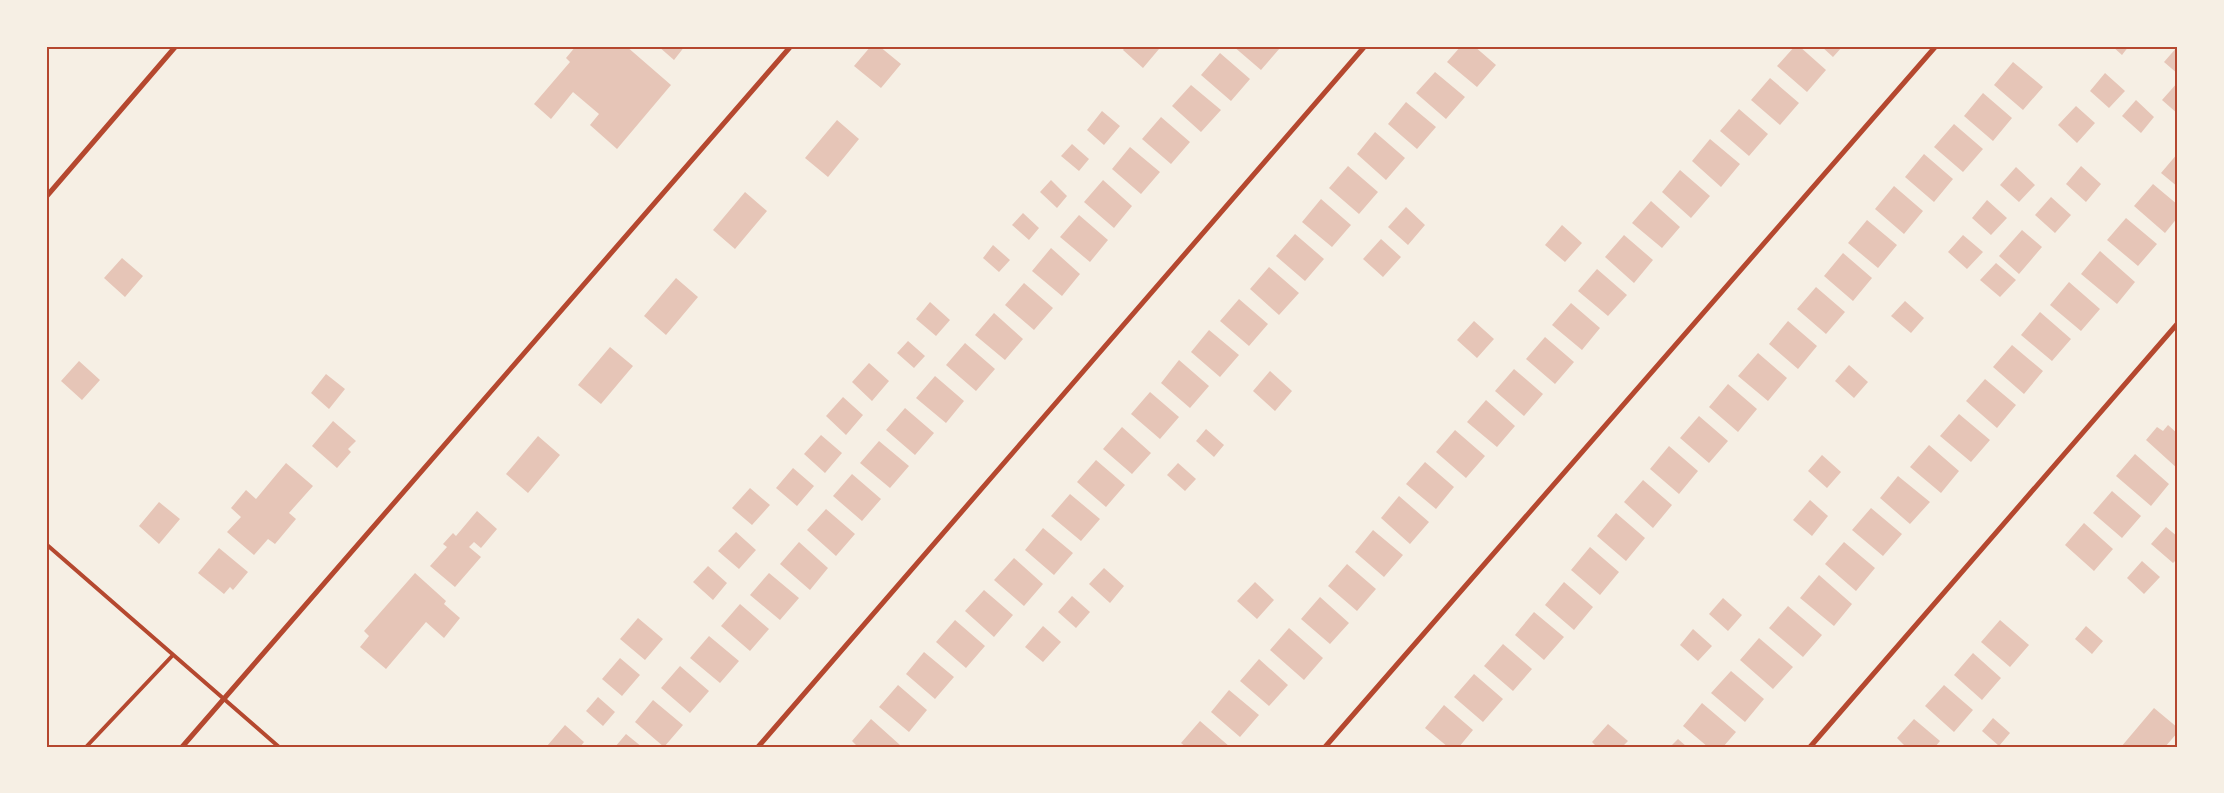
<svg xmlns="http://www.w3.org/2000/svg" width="2224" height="793" font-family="Merriweather,serif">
<rect width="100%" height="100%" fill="#f6efe4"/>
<path fill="#e6c5b7" d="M 576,46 L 626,46 L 671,85 L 617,149 L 590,125 L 599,114 L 573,92 L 551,119 L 534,104 L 570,62 L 566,58 Z
M 658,46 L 685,46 L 674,60 Z
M 871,46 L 879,46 L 901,64 L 881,88 L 854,66 Z
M 1126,46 L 1156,46 L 1159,49 L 1143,68 L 1123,50 Z
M 1233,46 L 1278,46 L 1280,48 L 1261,70 Z
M 1461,46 L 1474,46 L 1496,65 L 1477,87 L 1447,62 Z
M 1795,46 L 1799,46 L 1826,70 L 1807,92 L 1777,66 Z
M 1821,46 L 1843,46 L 1833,57 Z
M 2112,46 L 2129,46 L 2122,55 Z
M 2178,46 L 2178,74 L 2164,62 Z
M 1220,53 L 1250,79 L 1231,101 L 1201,75 Z
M 2013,62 L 2043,87 L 2023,110 L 1994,85 Z
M 1435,72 L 1465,97 L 1446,119 L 1416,93 Z
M 2105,73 L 2125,91 L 2109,108 L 2090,91 Z
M 1770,78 L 1799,103 L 1780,125 L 1751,100 Z
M 2178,82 L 2178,114 L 2162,100 Z
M 1191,85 L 1221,110 L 1201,132 L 1172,106 Z
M 1983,93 L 2012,118 L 1993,141 L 1964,116 Z
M 2136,100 L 2154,117 L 2141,133 L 2122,116 Z
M 1406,102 L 1436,127 L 1417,149 L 1388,124 Z
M 2076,106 L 2095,123 L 2077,143 L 2058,125 Z
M 1739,109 L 1768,134 L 1749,156 L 1720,131 Z
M 1102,111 L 1120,126 L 1104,145 L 1087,130 Z
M 1161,117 L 1190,142 L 1171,164 L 1142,139 Z
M 837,120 L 859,139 L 828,177 L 805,158 Z
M 1954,124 L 1983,149 L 1963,172 L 1934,147 Z
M 1375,132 L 1405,158 L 1386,180 L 1357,154 Z
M 1710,139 L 1740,164 L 1721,187 L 1692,161 Z
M 1072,144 L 1089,159 L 1079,171 L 1061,156 Z
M 1130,147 L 1160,172 L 1141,194 L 1112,169 Z
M 2178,153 L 2178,187 L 2161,173 Z
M 1924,154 L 1953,179 L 1934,202 L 1905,177 Z
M 1348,166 L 1378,192 L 1359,214 L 1329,188 Z
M 2081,166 L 2101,184 L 2086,202 L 2066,184 Z
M 2016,167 L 2035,185 L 2019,202 L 2000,185 Z
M 1680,170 L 1710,196 L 1691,218 L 1662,192 Z
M 1051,180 L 1067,196 L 1057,208 L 1040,192 Z
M 1103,180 L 1132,206 L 1114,228 L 1084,202 Z
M 2153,184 L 2178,205 L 2178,217 L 2165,233 L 2134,206 Z
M 1894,186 L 1923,211 L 1904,234 L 1875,209 Z
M 745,192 L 767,211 L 735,249 L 713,230 Z
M 2051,197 L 2071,215 L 2055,233 L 2035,215 Z
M 1321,199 L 1351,225 L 1332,247 L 1302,222 Z
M 1987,200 L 2007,218 L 1991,235 L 1972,218 Z
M 1651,201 L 1680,227 L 1662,248 L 1632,223 Z
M 1406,207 L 1425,225 L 1408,245 L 1388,227 Z
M 1023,213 L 1039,228 L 1029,240 L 1012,225 Z
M 1079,215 L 1108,240 L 1090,262 L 1060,237 Z
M 2126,218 L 2157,244 L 2138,266 L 2107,240 Z
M 1867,220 L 1897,245 L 1878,268 L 1848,243 Z
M 1562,225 L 1582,243 L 1565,262 L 1545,245 Z
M 2022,230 L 2042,247 L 2019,274 L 1999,256 Z
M 1295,234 L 1324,259 L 1305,281 L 1276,256 Z
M 1624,235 L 1653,260 L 1634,283 L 1605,257 Z
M 1963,235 L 1983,252 L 1967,269 L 1948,252 Z
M 1381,239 L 1401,257 L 1383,277 L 1363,259 Z
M 993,245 L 1010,260 L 999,272 L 983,258 Z
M 1051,248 L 1080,274 L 1062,296 L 1032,271 Z
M 2100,251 L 2135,282 L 2117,304 L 2081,274 Z
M 1843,253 L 1872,278 L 1853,301 L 1824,276 Z
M 122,258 L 143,276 L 125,297 L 104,278 Z
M 1996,263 L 2016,280 L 2000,297 L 1980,280 Z
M 1269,267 L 1299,293 L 1279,315 L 1250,289 Z
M 1597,269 L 1627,295 L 1608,316 L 1578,291 Z
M 676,278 L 698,297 L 666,335 L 644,316 Z
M 2069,282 L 2100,309 L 2081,331 L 2050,305 Z
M 1024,283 L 1053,308 L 1034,330 L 1005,305 Z
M 1816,287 L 1845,312 L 1826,334 L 1797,309 Z
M 1239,299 L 1268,324 L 1249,346 L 1220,321 Z
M 1905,301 L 1924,318 L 1911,333 L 1891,316 Z
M 930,302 L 950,320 L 936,336 L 916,319 Z
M 1571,303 L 1600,328 L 1582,350 L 1552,325 Z
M 2040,312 L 2071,339 L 2052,361 L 2021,335 Z
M 994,313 L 1023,339 L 1005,360 L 975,335 Z
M 1474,321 L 1494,339 L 1477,358 L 1457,340 Z
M 1788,321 L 1817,346 L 1798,369 L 1769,344 Z
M 1209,330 L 1239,355 L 1220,377 L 1191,352 Z
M 1545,337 L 1574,362 L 1555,384 L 1526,359 Z
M 908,341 L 925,356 L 914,368 L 897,353 Z
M 965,343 L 995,369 L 976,391 L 946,365 Z
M 2012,345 L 2043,371 L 2024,394 L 1993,367 Z
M 610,347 L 633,366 L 601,404 L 578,385 Z
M 1758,353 L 1787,378 L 1768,401 L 1738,376 Z
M 1179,360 L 1209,386 L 1190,408 L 1161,383 Z
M 79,361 L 100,380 L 82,400 L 61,381 Z
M 869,363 L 889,381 L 872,401 L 852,382 Z
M 1849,365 L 1868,382 L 1854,398 L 1835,381 Z
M 1514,369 L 1543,394 L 1524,416 L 1495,391 Z
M 1270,371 L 1292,391 L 1275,411 L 1253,391 Z
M 326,374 L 345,389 L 329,409 L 311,393 Z
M 935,376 L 964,401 L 946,423 L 916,398 Z
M 1985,379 L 2016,405 L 1997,428 L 1966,401 Z
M 1728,384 L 1757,409 L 1738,432 L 1709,407 Z
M 1150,392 L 1179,417 L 1160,439 L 1131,414 Z
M 843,397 L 863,415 L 846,435 L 826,416 Z
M 1486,400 L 1515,426 L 1497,447 L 1467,422 Z
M 905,408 L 934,433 L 915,455 L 886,430 Z
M 1959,414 L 1990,440 L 1971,462 L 1940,436 Z
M 1699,416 L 1728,441 L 1709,463 L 1680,438 Z
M 333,421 L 356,441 L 348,449 L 351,452 L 337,468 L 312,446 Z
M 2168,425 L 2178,434 L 2178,469 L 2146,440 L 2157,427 L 2163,431 Z
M 1122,427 L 1151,453 L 1132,474 L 1103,449 Z
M 1206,429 L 1224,445 L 1214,457 L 1196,441 Z
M 1455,430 L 1485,456 L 1466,478 L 1436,452 Z
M 821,435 L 842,453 L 825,473 L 804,454 Z
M 538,436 L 560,455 L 528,493 L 506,474 Z
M 879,441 L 909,466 L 890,488 L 860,463 Z
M 1929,445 L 1959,471 L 1941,493 L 1910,467 Z
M 1669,446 L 1698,471 L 1679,494 L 1650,469 Z
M 2135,454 L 2169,484 L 2151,506 L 2116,476 Z
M 1822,455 L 1841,472 L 1827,488 L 1808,471 Z
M 1096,460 L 1125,485 L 1106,507 L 1077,482 Z
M 1425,462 L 1454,487 L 1436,509 L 1406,484 Z
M 286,463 L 313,486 L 289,513 L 296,519 L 275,544 L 268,539 L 254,555 L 227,532 L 241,517 L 231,508 L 246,490 L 256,499 Z
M 1178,463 L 1196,479 L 1185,491 L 1167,475 Z
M 793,468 L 814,486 L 797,506 L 776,488 Z
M 852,474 L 881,499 L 862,521 L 833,496 Z
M 1898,476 L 1930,502 L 1910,524 L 1880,498 Z
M 1643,480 L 1672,505 L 1653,528 L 1624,502 Z
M 750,488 L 770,505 L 752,525 L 732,508 Z
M 2112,491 L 2141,516 L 2122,538 L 2093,513 Z
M 1070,494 L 1100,519 L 1081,541 L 1051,516 Z
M 1399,496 L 1429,522 L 1410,544 L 1381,518 Z
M 1810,500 L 1828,516 L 1812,536 L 1793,520 Z
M 159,502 L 180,519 L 159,544 L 139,526 Z
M 1871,508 L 1902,534 L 1883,556 L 1852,530 Z
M 826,509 L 855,534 L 836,556 L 807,530 Z
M 477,511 L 497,529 L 481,548 L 474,542 L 469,547 L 481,557 L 455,587 L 430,566 L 447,547 L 443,544 L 453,533 L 456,536 Z
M 1616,513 L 1645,538 L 1626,561 L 1597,536 Z
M 2084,523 L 2113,549 L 2094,571 L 2065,545 Z
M 2166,527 L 2178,537 L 2178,558 L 2173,563 L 2151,544 Z
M 1043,528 L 1073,553 L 1054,575 L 1025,550 Z
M 1373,530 L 1403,555 L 1384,577 L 1355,552 Z
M 736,532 L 756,550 L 739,569 L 718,551 Z
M 799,542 L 828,568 L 810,590 L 780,564 Z
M 1844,542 L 1875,568 L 1856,591 L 1825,564 Z
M 1590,547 L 1619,572 L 1600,595 L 1571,570 Z
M 219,548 L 248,572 L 233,590 L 230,587 L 224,594 L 198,573 Z
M 1014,558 L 1043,584 L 1024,606 L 994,580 Z
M 2142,561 L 2160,577 L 2144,594 L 2127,578 Z
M 1347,564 L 1376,589 L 1357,611 L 1328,586 Z
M 708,566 L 727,583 L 713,600 L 693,582 Z
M 1104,568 L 1124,586 L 1110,603 L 1089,584 Z
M 415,573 L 446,601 L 444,604 L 460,618 L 444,638 L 426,622 L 386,669 L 360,647 L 369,636 L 364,631 Z
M 769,573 L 799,598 L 780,620 L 750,595 Z
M 1819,575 L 1852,604 L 1834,626 L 1800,598 Z
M 1255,582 L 1274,600 L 1257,619 L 1237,601 Z
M 1564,582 L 1593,607 L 1574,630 L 1545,605 Z
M 984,590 L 1013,615 L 994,637 L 965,611 Z
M 1072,596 L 1090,612 L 1076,628 L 1058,612 Z
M 1320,597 L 1349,623 L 1330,644 L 1301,619 Z
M 1723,598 L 1742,615 L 1728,631 L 1709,614 Z
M 740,604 L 769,629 L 750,651 L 721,626 Z
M 1788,606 L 1822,635 L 1803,657 L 1769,628 Z
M 1534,612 L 1564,637 L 1544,660 L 1515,635 Z
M 638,618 L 663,639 L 645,660 L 620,639 Z
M 955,620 L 985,646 L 966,668 L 936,642 Z
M 2000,620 L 2029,645 L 2010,667 L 1981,642 Z
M 1043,626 L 1061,642 L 1043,662 L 1025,647 Z
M 2086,626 L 2103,641 L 2092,654 L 2075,639 Z
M 1289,628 L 1323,658 L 1304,680 L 1270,650 Z
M 1693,629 L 1712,646 L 1698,661 L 1680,645 Z
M 709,636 L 739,661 L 720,683 L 690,658 Z
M 1759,638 L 1793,667 L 1773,689 L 1740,660 Z
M 1503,644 L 1532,669 L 1513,691 L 1484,666 Z
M 924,652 L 954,677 L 935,699 L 906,674 Z
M 1973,653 L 2001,678 L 1982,700 L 1954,675 Z
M 620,658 L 640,675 L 622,696 L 602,679 Z
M 1259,659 L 1288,685 L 1269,706 L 1240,681 Z
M 680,666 L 709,691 L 690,713 L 661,688 Z
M 1731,671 L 1764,699 L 1745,722 L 1711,693 Z
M 1474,674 L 1503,699 L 1483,722 L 1454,697 Z
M 898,685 L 927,710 L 909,732 L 879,707 Z
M 1944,685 L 1973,710 L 1954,732 L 1925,706 Z
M 1229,690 L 1259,715 L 1240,737 L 1211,712 Z
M 598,697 L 615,712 L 603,726 L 586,711 Z
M 653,700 L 683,725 L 664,747 L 635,722 Z
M 1702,703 L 1736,732 L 1723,747 L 1708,747 L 1683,726 Z
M 1444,705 L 1473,730 L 1459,747 L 1448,747 L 1425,728 Z
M 2154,708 L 2178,728 L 2178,732 L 2165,747 L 2121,747 Z
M 1993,718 L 2010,733 L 1999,746 L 1982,731 Z
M 871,719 L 900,745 L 898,747 L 858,747 L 852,741 Z
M 1914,719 L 1940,741 L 1935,747 L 1906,747 L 1897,738 Z
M 1200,721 L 1230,747 L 1186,747 L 1181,743 Z
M 1608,724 L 1628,741 L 1622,747 L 1597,747 L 1592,742 Z
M 565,725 L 584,742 L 580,747 L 548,747 L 547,746 Z
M 626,734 L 642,747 L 615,747 Z
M 1678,739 L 1687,747 L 1670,747 Z"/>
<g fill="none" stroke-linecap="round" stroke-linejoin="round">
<path stroke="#b5482f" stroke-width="4" d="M 46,544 L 279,747
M 86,747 L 173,655
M 383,747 L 384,747"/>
<path stroke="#b5482f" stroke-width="5" d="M 46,197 L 176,46
M 182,747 L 791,46
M 758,747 L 1365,46
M 1325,747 L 1936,46
M 1810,747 L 2178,323"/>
</g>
<rect width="2224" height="793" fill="none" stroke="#f6efe4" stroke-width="95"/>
<rect x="48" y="48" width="2128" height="698" fill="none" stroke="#b5482f" stroke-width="2"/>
</svg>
